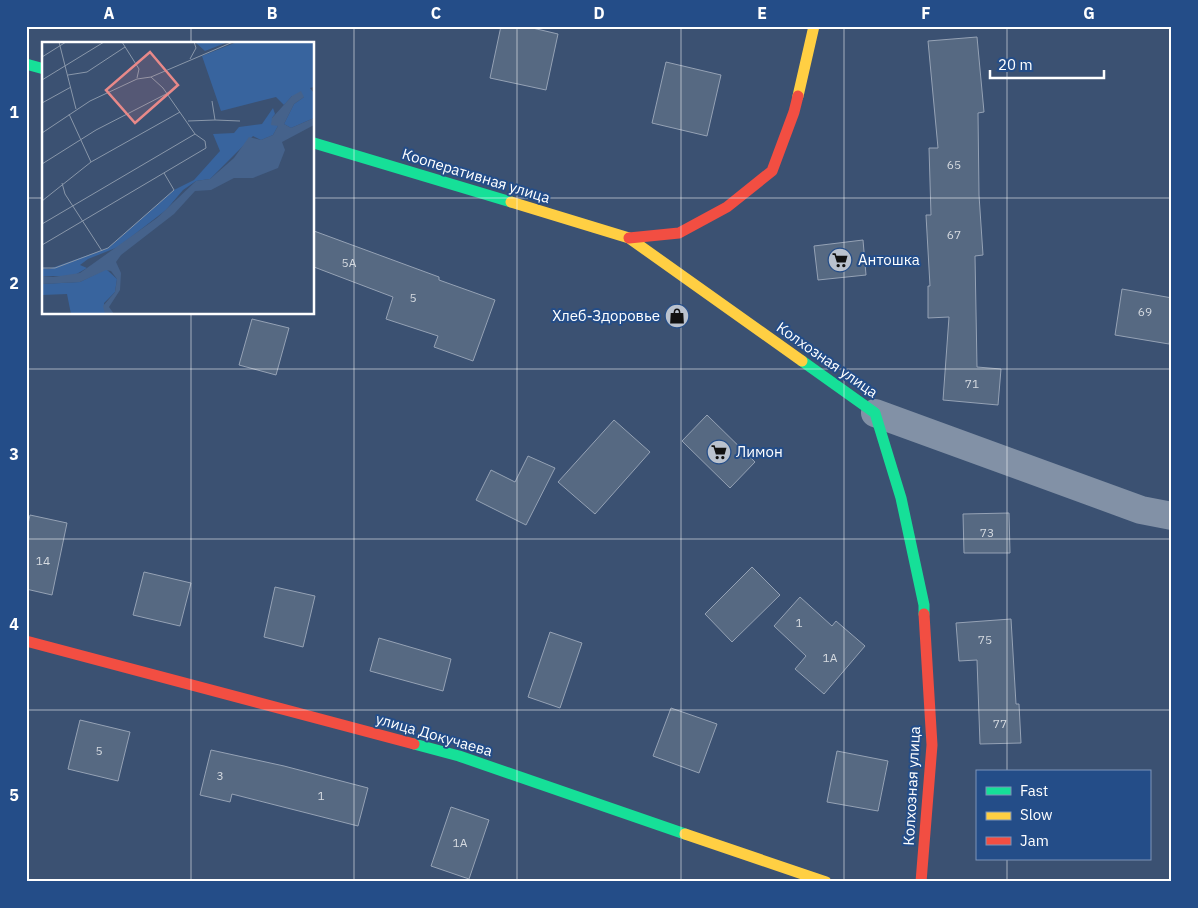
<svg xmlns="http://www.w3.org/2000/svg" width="1198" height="908" font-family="'IBM Plex Sans',sans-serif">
<rect width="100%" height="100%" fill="#3b5172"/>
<path fill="#566982" stroke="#95a2b5" d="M 501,26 L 524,26 L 558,34 L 546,90 L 490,78 Z
M 977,37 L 984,112 L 978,113 L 979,195 L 983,255 L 975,256 L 977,367 L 1001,369 L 998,405 L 943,400 L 949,317 L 928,318 L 928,286 L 930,286 L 926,215 L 931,215 L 929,148 L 938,148 L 928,41 Z
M 666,62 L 721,75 L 707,136 L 652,123 Z
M 314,231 L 439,277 L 439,280 L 495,300 L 473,361 L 434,347 L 438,336 L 386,319 L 393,297 L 314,267 Z
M 863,240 L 866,275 L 818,280 L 814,246 Z
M 1122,289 L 1172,298 L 1172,326 L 1169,344 L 1115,335 Z
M 252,319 L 289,328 L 276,375 L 239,365 Z
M 707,415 L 755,462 L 730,488 L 682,441 Z
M 614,420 L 650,452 L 595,514 L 558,482 Z
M 528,456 L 555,468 L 526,525 L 476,500 L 491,470 L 515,482 Z
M 1009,513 L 1010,553 L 964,553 L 963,514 Z
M 30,515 L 67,523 L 52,595 L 26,589 L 26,533 Z
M 752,567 L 780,595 L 732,642 L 705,614 Z
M 144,572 L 191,583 L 180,626 L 133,615 Z
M 275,587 L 315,596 L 303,647 L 264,637 Z
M 800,597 L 832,626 L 836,621 L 865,646 L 824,694 L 795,669 L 806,656 L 774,626 Z
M 1011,619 L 1016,704 L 1019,704 L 1021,743 L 980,744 L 977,660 L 959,661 L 956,623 Z
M 550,632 L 582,643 L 560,708 L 528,697 Z
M 379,638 L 451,659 L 443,691 L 370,671 Z
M 671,708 L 717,724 L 699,773 L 653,756 Z
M 80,720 L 130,732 L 118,781 L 68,769 Z
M 211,750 L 284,766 L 368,788 L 358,826 L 232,794 L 230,802 L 200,795 Z
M 837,751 L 888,761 L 878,811 L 827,802 Z
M 451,807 L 489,820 L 469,879 L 431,866 Z"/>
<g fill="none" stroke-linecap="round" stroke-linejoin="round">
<path stroke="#8291a6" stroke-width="28" d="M 875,413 L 1141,510 L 1172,516"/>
<path stroke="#16e098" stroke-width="11" d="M 26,64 L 44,69
M 314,143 L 511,202
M 802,361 L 875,413 L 901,498 L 924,605 L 924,614
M 414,744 L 459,756 L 685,834"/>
<path stroke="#ffcf43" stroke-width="11" d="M 798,96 L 814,26
M 511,202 L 629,238 L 802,361
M 685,834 L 826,882"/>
<path stroke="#f24e42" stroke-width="11" d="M 629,238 L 679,233 L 727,207 L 772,171 L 794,112 L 798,96
M 26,641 L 414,744
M 921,882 L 932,745 L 924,614"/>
</g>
<path fill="none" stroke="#fff" stroke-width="1" stroke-opacity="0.55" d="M 191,26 L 191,44M 354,26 L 354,882M 517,26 L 517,882M 681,26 L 681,882M 844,26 L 844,882M 1007,26 L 1007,772M 26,198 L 44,198M 314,198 L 1172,198M 191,314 L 191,882M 26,369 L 1172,369M 26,539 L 1172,539M 26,710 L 1172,710M 1007,859 L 1007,882"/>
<defs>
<g id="supermarket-disc" transform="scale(1.25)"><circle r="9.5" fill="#bac2ce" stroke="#244d88"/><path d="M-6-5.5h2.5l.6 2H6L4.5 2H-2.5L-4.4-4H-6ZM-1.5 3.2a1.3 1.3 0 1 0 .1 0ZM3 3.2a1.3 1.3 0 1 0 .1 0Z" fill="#111"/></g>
<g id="shop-disc" transform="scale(1.25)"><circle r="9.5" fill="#bac2ce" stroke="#244d88"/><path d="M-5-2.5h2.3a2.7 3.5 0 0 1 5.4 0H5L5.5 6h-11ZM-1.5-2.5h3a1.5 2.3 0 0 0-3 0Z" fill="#111"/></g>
</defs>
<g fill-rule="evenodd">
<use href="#supermarket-disc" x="840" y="260"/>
<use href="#shop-disc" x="677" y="316"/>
<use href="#supermarket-disc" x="719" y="452"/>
</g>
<g text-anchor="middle" stroke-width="4" stroke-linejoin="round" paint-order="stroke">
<g font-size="12" fill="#d5dae0">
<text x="954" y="169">65</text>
<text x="954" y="239">67</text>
<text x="349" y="267">5А</text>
<text x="413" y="302">5</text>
<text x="1145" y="316">69</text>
<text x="972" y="388">71</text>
<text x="987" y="537">73</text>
<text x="43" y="565">14</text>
<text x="799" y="627">1</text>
<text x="985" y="644">75</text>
<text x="830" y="662">1А</text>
<text x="1000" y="728">77</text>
<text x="99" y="755">5</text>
<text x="220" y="780">3</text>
<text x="321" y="800">1</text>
<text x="460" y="847">1А</text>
</g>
<g font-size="15" fill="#fff" stroke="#244d88">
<text transform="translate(476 176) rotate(17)" y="5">Кооперативная улица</text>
<text transform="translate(827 360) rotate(35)" y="5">Колхозная улица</text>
<text transform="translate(434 735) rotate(16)" y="5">улица Докучаева</text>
<text transform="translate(912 786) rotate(-87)" y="5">Колхозная улица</text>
</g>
<g font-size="15" fill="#fff" stroke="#244d88" text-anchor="start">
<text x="858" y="265">Антошка</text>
<text x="660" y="321" text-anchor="end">Хлеб-Здоровье</text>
<text x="736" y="457">Лимон</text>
</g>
</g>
<g transform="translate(42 42)">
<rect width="272" height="272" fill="#3b5172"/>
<path d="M 153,0 L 186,0 L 163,9 ZM 195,0 L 272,0 L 272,45 L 268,46 L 272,51 L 272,76 L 249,86 L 242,82 L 252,62 L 262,55 L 250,54 L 242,63 L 234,55 L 179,69 L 160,14 ZM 231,66 L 233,72 L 230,76 L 236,84 L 231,93 L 219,98 L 211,94 L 168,137 L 154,139 L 141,148 L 124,168 L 76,205 L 46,217 L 38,223 L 45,226 L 31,234 L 0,234 L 0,226 L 7,227 L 66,206 L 132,148 L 152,138 L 178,109 L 171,92 L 192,91 L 197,85 L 220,82 ZM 64,227 L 75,237 L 73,250 L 62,261 L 64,272 L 29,272 L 25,252 L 0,253 L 0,242 L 38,240 Z" fill="#38649e"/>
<path d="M 259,49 L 262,55 L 252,62 L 242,82 L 249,86 L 272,76 L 272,83 L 240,100 L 243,108 L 236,126 L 211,136 L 192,136 L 169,148 L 153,149 L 132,172 L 79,213 L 74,220 L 79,231 L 78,248 L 67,265 L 72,272 L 63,272 L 61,264 L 73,250 L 75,237 L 69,229 L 64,228 L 38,240 L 0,242 L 0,234 L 11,235 L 38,231 L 115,176 L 154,139 L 168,137 L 192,116 L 207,95 L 219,98 L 231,93 L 236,84 L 229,83 L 230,76 L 250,54 Z" fill="#45628b"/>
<path fill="none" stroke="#8997aa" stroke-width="1" d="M 17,0 L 34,67M 80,0 L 97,27 L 95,36M 0,15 L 24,0M 148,17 L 154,6 L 152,0M 26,33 L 45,30 L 83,5M 109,35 L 191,0M 0,38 L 62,0M 0,61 L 29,45M 27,72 L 49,120M 173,78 L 198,79M 146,79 L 173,78 L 170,59M 0,91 L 48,59 L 95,37 L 109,35 L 121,46 L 153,92M 0,122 L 54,88 L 126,51M 20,141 L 23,152 L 60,209M 0,159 L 49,120 L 138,70M 0,182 L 153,92M 0,203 L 164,106 L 163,99 L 153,92M 0,226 L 13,226 L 66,206 L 132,148 L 122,131"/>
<path fill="#e88989" fill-opacity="0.15" stroke="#e88989" stroke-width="2.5" d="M 108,10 L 136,43 L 93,81 L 64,48 Z"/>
<rect width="272" height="272" fill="none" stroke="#fff" stroke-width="2.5"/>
</g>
<rect width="1198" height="908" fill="none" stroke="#244d88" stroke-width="55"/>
<rect x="976" y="770" width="175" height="90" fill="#244d88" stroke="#7c94b8"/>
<rect x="986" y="787" width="25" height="8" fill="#16e098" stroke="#7c94b8"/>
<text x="1020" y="796" font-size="15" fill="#ffffff">Fast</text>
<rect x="986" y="812" width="25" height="8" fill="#ffcf43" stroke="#7c94b8"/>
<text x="1020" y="820" font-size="15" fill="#ffffff">Slow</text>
<rect x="986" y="837" width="25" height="8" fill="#f24e42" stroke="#7c94b8"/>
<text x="1020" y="846" font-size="15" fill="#ffffff">Jam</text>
<path d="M990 70v8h114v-8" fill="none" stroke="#ffffff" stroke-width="2.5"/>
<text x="998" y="70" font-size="15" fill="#ffffff" stroke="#244d88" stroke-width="4" paint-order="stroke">20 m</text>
<rect x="28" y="28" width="1142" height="852" fill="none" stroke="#fff" stroke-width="2"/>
<g font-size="16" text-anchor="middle" font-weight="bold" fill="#fff">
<text x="109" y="19">A</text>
<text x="272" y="19">B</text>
<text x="436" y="19">C</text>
<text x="599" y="19">D</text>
<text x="762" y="19">E</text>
<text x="926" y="19">F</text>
<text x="1089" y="19">G</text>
<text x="14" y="118">1</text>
<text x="14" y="289">2</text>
<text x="14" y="460">3</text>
<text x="14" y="630">4</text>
<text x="14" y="801">5</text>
</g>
</svg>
